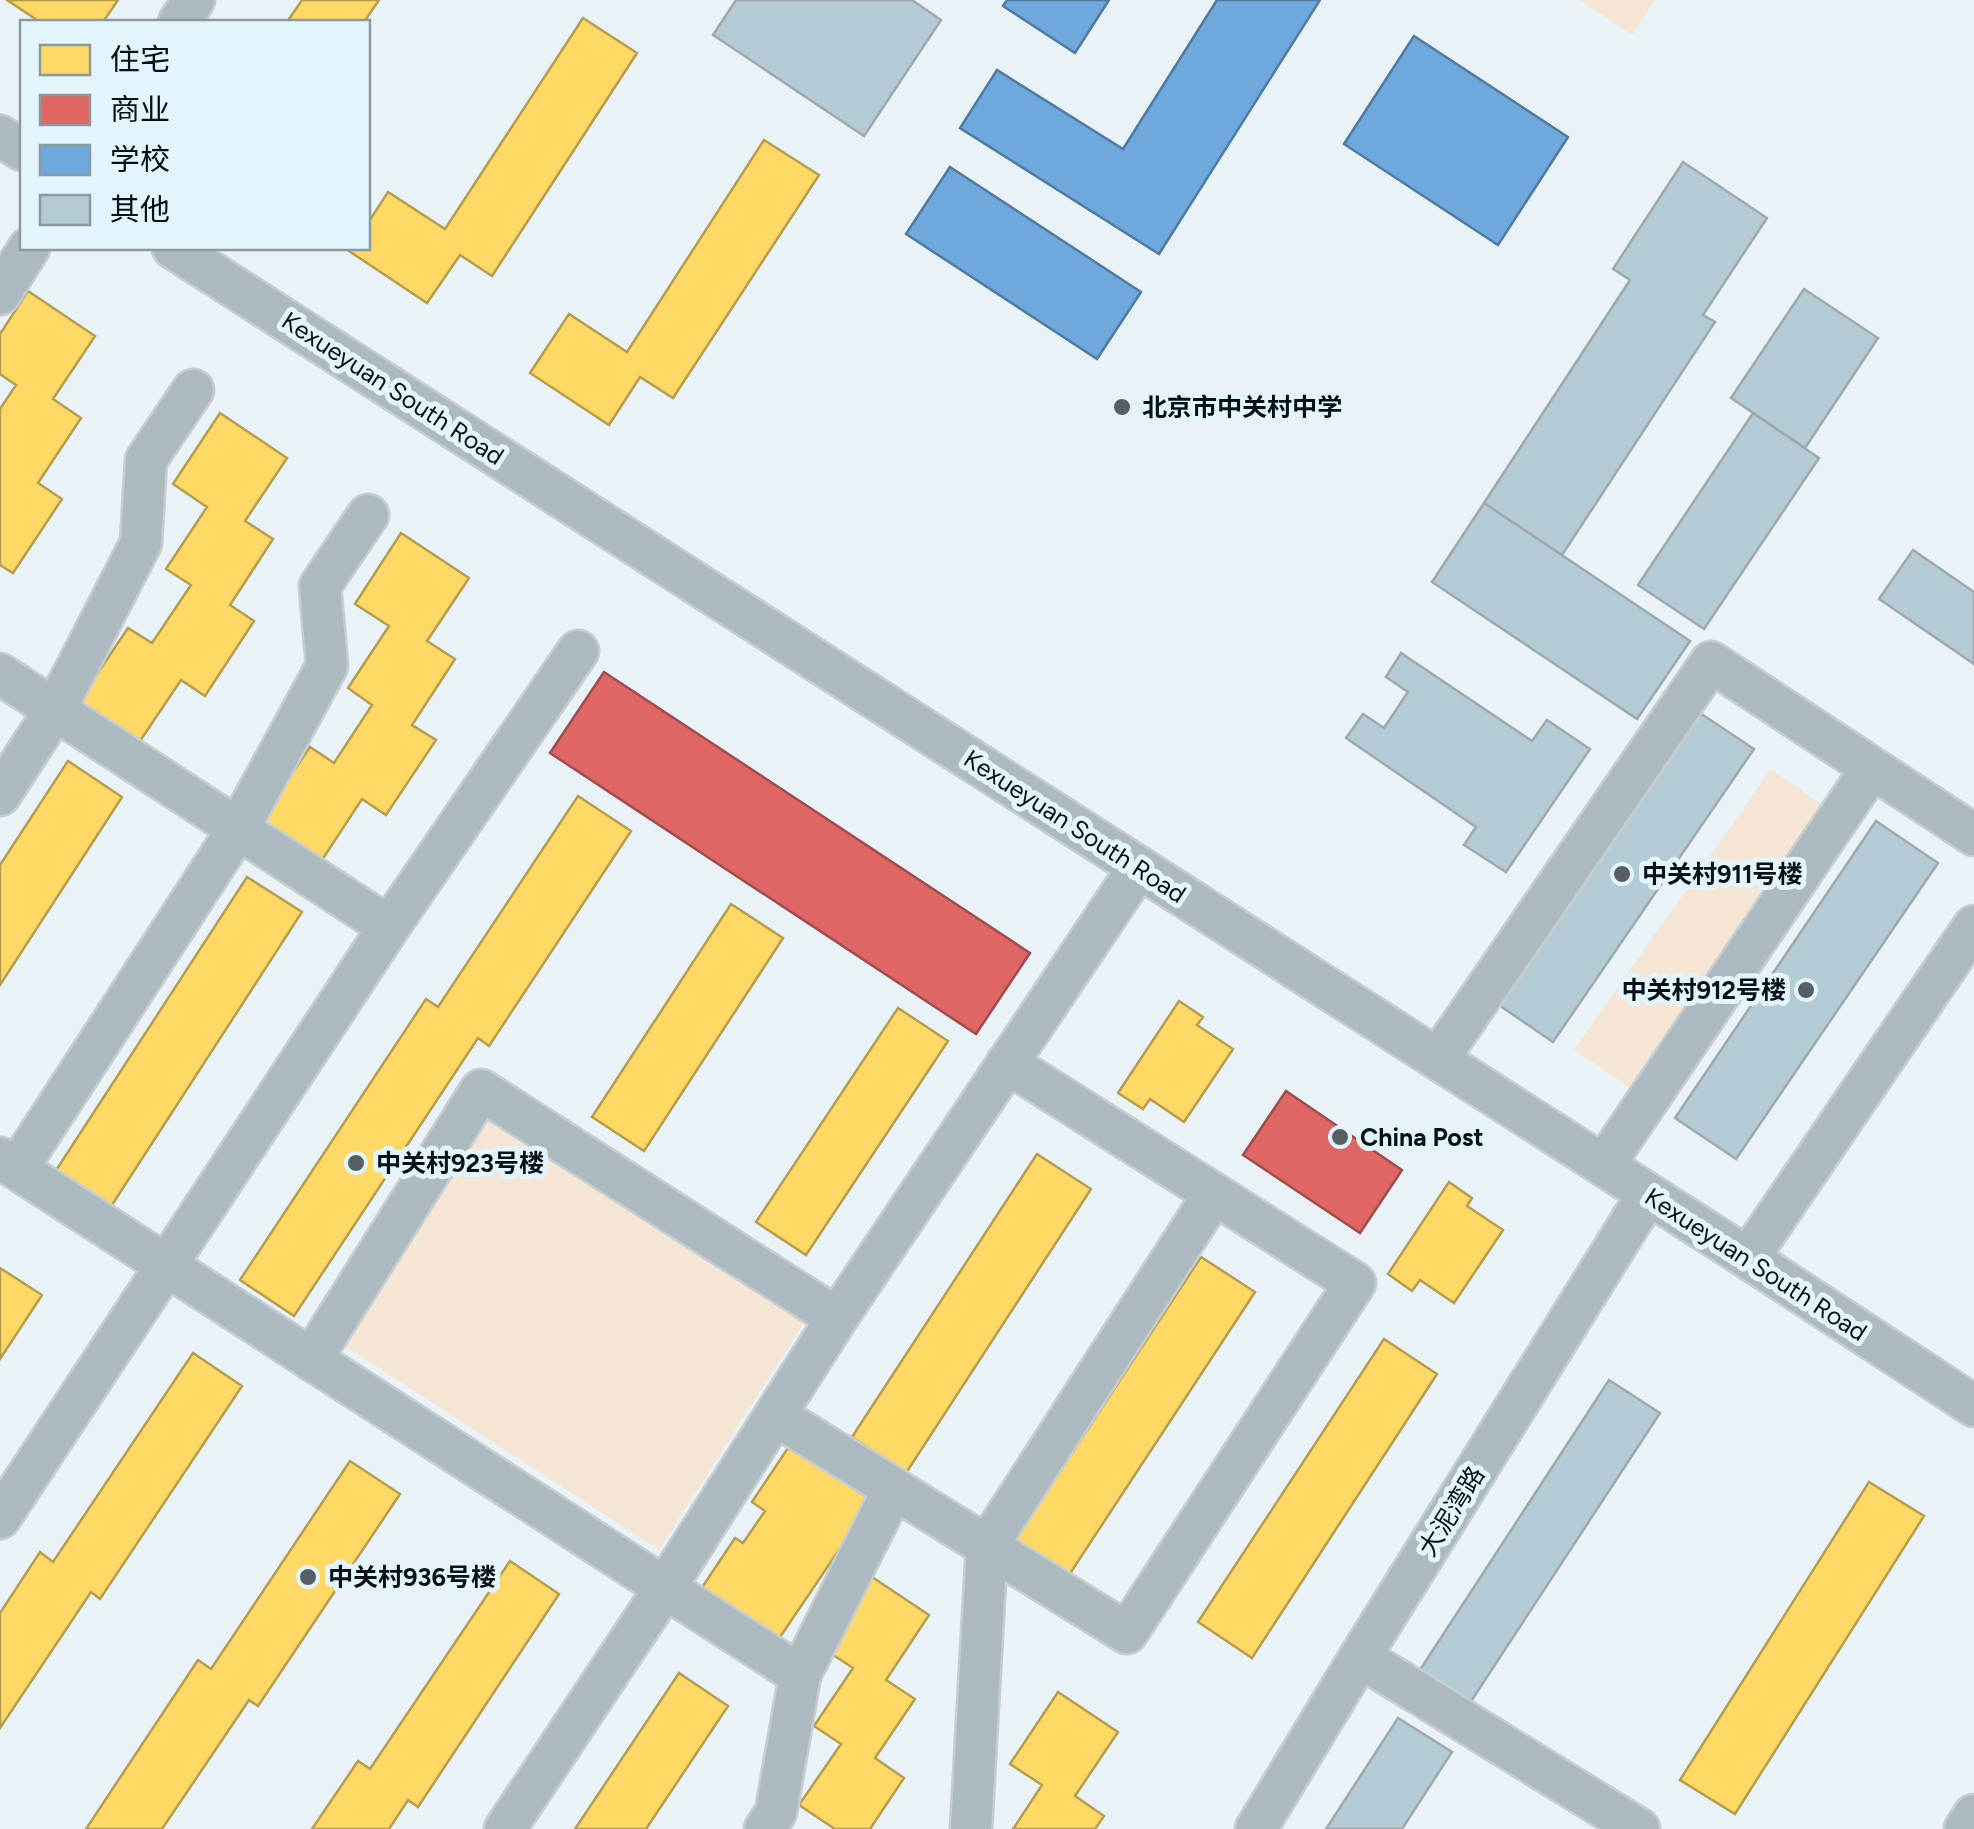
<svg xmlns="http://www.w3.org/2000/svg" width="1974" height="1829" font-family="Figtree,'Noto Sans SC',sans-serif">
<rect width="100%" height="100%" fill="#e9f2f6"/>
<path fill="#f5e5d4" d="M 1579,0 L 1655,0 L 1632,35 Z
M 1771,769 L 1821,804 L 1632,1089 L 1574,1050 Z
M 505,1091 L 826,1288 L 659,1550 L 345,1346 Z"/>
<path fill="#ffd966" stroke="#b59d4e" stroke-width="2.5" d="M 7,0 L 118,0 L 103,22 L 40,22 Z
M 302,0 L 379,0 L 364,22 L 287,22 Z
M 583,18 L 637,53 L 492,276 L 460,255 L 427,303 L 349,251 L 351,248 L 368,248 L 368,223 L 388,192 L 445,229 Z
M 764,140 L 819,175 L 673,398 L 640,377 L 609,425 L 530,373 L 569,314 L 627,352 Z
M 28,291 L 95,336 L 53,399 L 81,418 L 38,483 L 62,499 L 13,573 L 0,565 L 0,409 L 16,385 L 0,374 L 0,334 Z
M 220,413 L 287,458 L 245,521 L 273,539 L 230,605 L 254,621 L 205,696 L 181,680 L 138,744 L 77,704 L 128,628 L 152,643 L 191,585 L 166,569 L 207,507 L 173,484 Z
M 401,533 L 469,578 L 427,641 L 455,659 L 412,725 L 436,740 L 386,815 L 362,799 L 320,863 L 259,823 L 310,747 L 334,763 L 372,705 L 348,688 L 389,626 L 355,604 Z
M 68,761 L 122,797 L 0,985 L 0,865 Z
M 578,796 L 631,831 L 489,1046 L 478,1038 L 294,1316 L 240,1280 L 426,999 L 438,1007 Z
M 247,877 L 302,912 L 110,1208 L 55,1172 Z
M 731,904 L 783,938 L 644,1151 L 592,1117 Z
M 1179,1001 L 1203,1017 L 1197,1025 L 1233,1049 L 1184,1122 L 1150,1099 L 1143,1109 L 1118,1093 Z
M 898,1008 L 948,1041 L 806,1255 L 756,1222 Z
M 1037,1154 L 1091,1189 L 906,1473 L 852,1437 Z
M 1449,1182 L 1472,1198 L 1467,1206 L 1503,1230 L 1454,1303 L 1420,1280 L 1412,1291 L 1388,1274 Z
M 1201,1257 L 1255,1292 L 1069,1575 L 1015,1540 Z
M 0,1268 L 42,1295 L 0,1359 Z
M 1384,1339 L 1437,1374 L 1252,1658 L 1198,1622 Z
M 193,1353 L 242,1386 L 100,1599 L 91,1592 L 0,1728 L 0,1613 L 40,1552 L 53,1562 Z
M 790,1445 L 872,1501 L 774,1646 L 697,1595 L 735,1538 L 743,1543 L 765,1511 L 752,1502 Z
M 350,1461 L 400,1494 L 258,1706 L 249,1700 L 162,1829 L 86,1829 L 198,1660 L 211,1669 Z
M 1869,1482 L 1924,1516 L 1735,1814 L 1680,1780 Z
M 510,1561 L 559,1594 L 418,1807 L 408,1800 L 389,1829 L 312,1829 L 358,1761 L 370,1769 Z
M 869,1575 L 929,1615 L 886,1680 L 915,1699 L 875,1758 L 904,1778 L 870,1829 L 835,1829 L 799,1805 L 841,1744 L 814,1726 L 853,1668 L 821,1647 Z
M 679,1673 L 728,1706 L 646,1829 L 575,1829 Z
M 1058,1692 L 1118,1732 L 1075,1796 L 1104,1816 L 1095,1829 L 1013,1829 L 1042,1785 L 1010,1764 Z"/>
<path fill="#e06666" stroke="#9f4c4e" stroke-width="2.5" d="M 604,672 L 1030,953 L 976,1034 L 550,753 Z
M 1286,1091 L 1402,1170 L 1360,1233 L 1243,1155 Z"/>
<path fill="#6fa8dc" stroke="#507ba0" stroke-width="2.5" d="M 1007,0 L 1109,0 L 1075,53 L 1003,6 Z
M 1217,0 L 1320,0 L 1159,254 L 960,128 L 997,70 L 1123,149 Z
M 1414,36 L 1568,137 L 1498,245 L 1344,144 Z
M 950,167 L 1141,292 L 1097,359 L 906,234 Z"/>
<path fill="#b2cbd4" stroke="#9fa8ac" stroke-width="2.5" d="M 736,0 L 912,0 L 941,20 L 864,136 L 713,35 Z
M 1683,162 L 1767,218 L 1703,315 L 1715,322 L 1562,555 L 1484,503 L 1630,280 L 1613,269 Z
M 1804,289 L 1878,338 L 1805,448 L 1731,398 Z
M 1753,413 L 1819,458 L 1704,629 L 1638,585 Z
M 1484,503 L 1690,641 L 1637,719 L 1432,582 Z
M 1913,550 L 1974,592 L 1974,664 L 1879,599 Z
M 1401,653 L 1532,741 L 1547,720 L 1590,749 L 1506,872 L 1464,845 L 1476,827 L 1346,738 L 1363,714 L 1384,728 L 1408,692 L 1386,677 Z
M 1691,707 L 1754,749 L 1553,1042 L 1490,999 Z
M 1876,821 L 1938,863 L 1736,1159 L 1675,1118 Z
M 1609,1380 L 1660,1413 L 1468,1706 L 1418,1673 Z
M 1398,1718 L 1452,1752 L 1402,1829 L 1326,1829 Z"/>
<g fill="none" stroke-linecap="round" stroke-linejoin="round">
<g stroke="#c6cdd1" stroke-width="45">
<path id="minor" d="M 179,22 L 194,0
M 0,136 L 22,150
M 173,248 L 1748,1258 L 1974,1406
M 0,294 L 29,248
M 0,674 L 389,927
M 0,795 L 55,710 L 141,543 L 146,460 L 193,390
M 1438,1059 L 1711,662 L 1974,835
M 0,1158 L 800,1675
M 1604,1165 L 1872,768
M 17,1169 L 238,829 L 327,666 L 320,586 L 368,515
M 1748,1258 L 1974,926
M 311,1360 L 481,1090 L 837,1318
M 775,1415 L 1127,1633 L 1355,1283 L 1007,1063
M 0,1518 L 389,927 L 578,651
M 1360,1657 L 1639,1829
M 505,1829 L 665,1588 L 837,1318 L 1139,867
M 765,1829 L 776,1812 L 800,1675 L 894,1488
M 971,1829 L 987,1546 L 1214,1194
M 1256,1829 L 1360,1657 L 1648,1194
M 1965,1829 L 1974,1815"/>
</g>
<use href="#minor" stroke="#acbac0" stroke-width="40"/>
</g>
<g fill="#566064" stroke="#e3f4fc" stroke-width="4">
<circle cx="1122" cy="407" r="10"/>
<circle cx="1622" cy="874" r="10"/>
<circle cx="1806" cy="990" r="10"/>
<circle cx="1340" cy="1137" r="10"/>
<circle cx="356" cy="1163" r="10"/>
<circle cx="308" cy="1577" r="10"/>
</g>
<g text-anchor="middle" stroke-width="10" stroke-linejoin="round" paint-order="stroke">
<g font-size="25" fill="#071115" stroke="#e3f4fc">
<text transform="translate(393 388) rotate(33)" y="9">Kexueyuan South Road</text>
<text transform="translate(1075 826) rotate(33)" y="9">Kexueyuan South Road</text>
<text transform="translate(1756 1264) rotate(33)" y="9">Kexueyuan South Road</text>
<text transform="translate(1451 1511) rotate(-58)" y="9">大泥湾路</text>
</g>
<g font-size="25" font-weight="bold" fill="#071115" stroke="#e3f4fc" text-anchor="start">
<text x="1142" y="416">北京市中关村中学</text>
<text x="1642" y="883">中关村911号楼</text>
<text x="1786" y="999" text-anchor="end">中关村912号楼</text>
<text x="1360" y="1146">China Post</text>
<text x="376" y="1172">中关村923号楼</text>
<text x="328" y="1586">中关村936号楼</text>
</g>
</g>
<rect x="20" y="20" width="350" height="230" fill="#e3f4fc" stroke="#8b99a0" stroke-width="2.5"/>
<rect x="40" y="45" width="50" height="30" fill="#ffd966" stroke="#8b99a0" stroke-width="2.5"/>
<text x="110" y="70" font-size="30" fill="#071115">住宅</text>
<rect x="40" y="95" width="50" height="30" fill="#e06666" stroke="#8b99a0" stroke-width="2.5"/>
<text x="110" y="120" font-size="30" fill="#071115">商业</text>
<rect x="40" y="145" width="50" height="30" fill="#6fa8dc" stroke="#8b99a0" stroke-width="2.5"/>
<text x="110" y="170" font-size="30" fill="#071115">学校</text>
<rect x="40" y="195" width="50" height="30" fill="#b2cbd4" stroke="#8b99a0" stroke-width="2.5"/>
<text x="110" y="220" font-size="30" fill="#071115">其他</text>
</svg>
